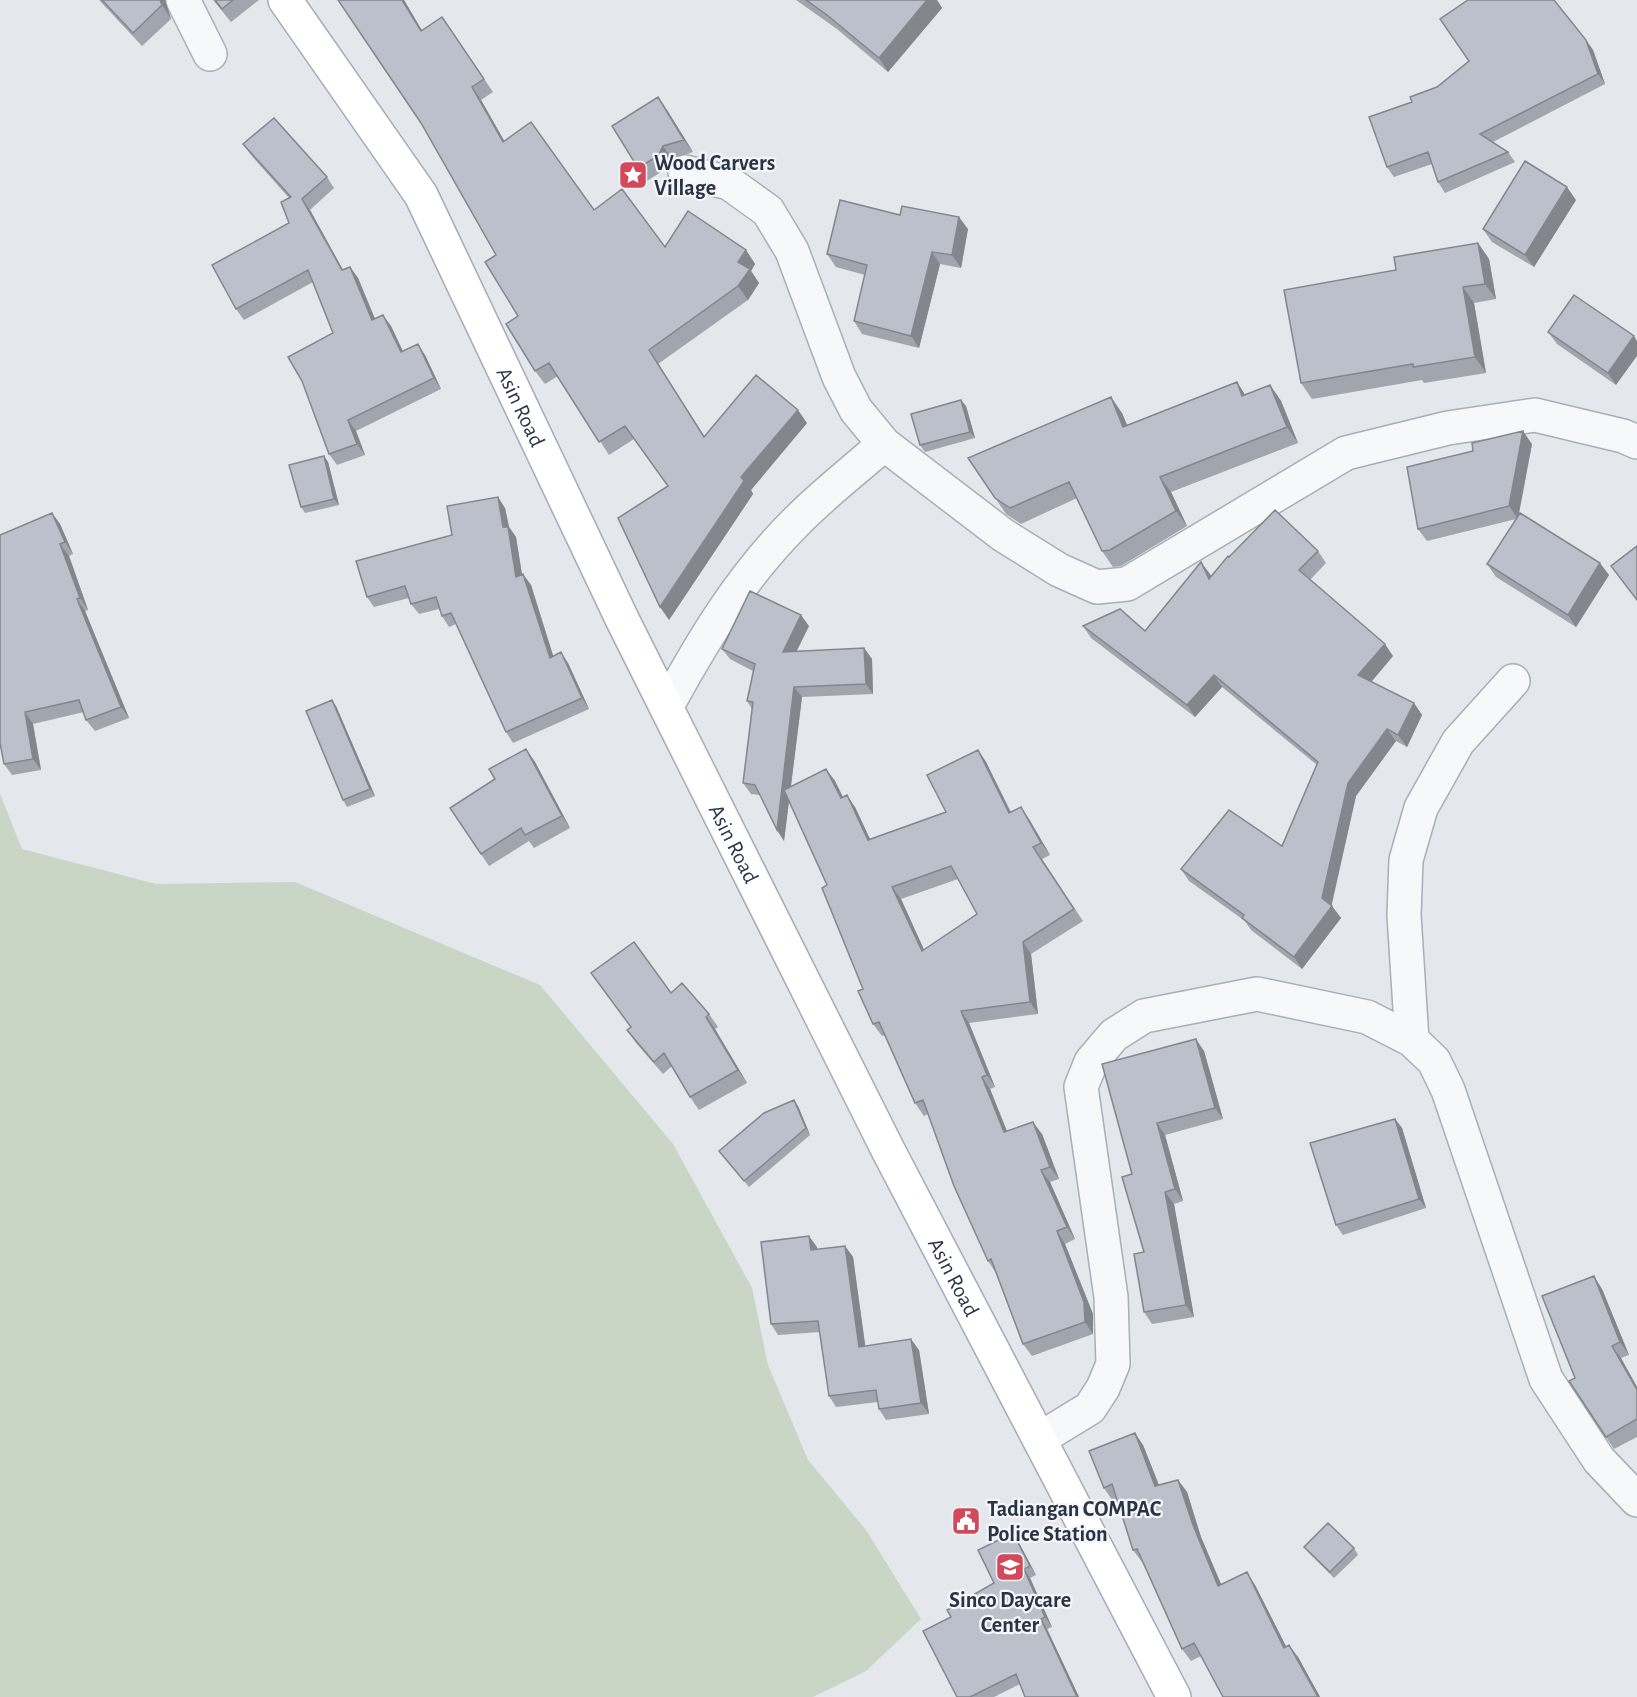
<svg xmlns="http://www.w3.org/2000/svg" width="1637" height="1697" font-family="'Alegreya Sans',sans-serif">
<rect width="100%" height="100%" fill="#e4e7ec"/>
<path fill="#c9d6c5" d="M 0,794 L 22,849 L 156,884 L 295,882 L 540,985 L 673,1144 L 752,1288 L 768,1365 L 808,1460 L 866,1530 L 921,1619 L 866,1671 L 813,1697 L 0,1697 Z"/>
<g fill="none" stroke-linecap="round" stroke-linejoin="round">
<g stroke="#a9aeb7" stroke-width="36">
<path id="minor" d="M 183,0 L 210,54
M 685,172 L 729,183 L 768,211 L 792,251 L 839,377 L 856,410 L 884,444 L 1003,535 L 1059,570 L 1097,587 L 1127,584 L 1346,453 L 1448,428 L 1535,415 L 1623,436 L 1637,442
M 667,706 C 703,640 741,577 795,523 C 822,495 855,470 884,444
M 1412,1040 L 1404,915 L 1406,860 L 1421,808 L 1458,742 L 1513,681
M 1041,1438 L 1090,1408 L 1103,1388 L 1113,1364 L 1111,1297 L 1081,1087 L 1091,1062 L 1114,1035 L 1144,1016 L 1257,994 L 1367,1017 L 1412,1040 L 1434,1061 L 1448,1090 L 1546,1379 L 1599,1460 L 1637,1500"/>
</g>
<g stroke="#a3abb8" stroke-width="36">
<g id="major">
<path id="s1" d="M 285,0 L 421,195 L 623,621 L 888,1150 L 1174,1697"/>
</g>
</g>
<use href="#minor" stroke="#f7f8fa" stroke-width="33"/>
<use href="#major" stroke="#fff" stroke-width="33"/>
</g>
<path fill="#a1a5ae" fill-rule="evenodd" d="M 99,0 L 165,0 L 171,19 L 142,46 Z
M 213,0 L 259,0 L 231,22 Z
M 338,0 L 404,0 L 422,30 L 442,17 L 493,92 L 481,100 L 504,141 L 594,210 L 665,247 L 746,250 L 755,264 L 751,271 L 759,283 L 748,300 L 658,364 L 704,436 L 807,423 L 751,490 L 753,494 L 669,620 L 668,486 L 634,439 L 609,455 L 558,376 L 545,384 L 535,371 L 518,316 L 496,255 L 421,123 Z
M 796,0 L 937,0 L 942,8 L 888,72 L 837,29 Z
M 1586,40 L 1593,50 L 1605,84 L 1493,142 L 1508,152 L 1515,162 L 1445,193 L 1438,182 L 1432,164 L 1394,177 L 1387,167 Z
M 667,110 L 693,152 L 672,159 L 667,168 L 647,181 L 638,168 Z
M 243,144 L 327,177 L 334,188 L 310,210 L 343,270 L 350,267 L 358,278 L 375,319 L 391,326 L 403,351 L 425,355 L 441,389 L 356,431 L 365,455 L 337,465 L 329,454 L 333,333 L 313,282 L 244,320 L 236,309 L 289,223 L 289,198 L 251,155 Z
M 1576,200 L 1534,267 L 1492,242 L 1483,229 Z
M 900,215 L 968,229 L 961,268 L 940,264 L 919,348 L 862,334 L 854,321 L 865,275 L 836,267 L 827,254 Z
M 1478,243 L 1489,259 L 1496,299 L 1474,303 L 1486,373 L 1424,383 L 1422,380 L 1312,399 L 1301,383 L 1396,270 Z
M 1574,295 L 1616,385 L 1557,344 L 1548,332 Z
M 1237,382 L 1245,395 L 1270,385 L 1281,401 L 1298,443 L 1171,492 L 1187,526 L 1121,566 L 1113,567 L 1102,551 L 1077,498 L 1021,524 L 1006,514 L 968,458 L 1122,413 L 1127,425 Z
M 966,406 L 975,438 L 925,452 L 920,445 Z
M 1532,444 L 1518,515 L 1609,575 L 1576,627 L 1496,577 L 1487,564 L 1516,519 L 1427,541 L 1418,529 Z
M 324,456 L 328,462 L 339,505 L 305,513 L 301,507 Z
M 505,508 L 509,527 L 516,537 L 522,575 L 531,585 L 553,656 L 568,663 L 589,709 L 513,743 L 506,732 L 456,624 L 449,627 L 442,616 L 439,609 L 419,614 L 411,604 L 409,598 L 374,607 L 367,597 L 452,535 Z
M 52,513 L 60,524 L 73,554 L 69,556 L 88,610 L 85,611 L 129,718 L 95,731 L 86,720 L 84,712 L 33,724 L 41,770 L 12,775 L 4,764 Z
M 1318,551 L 1326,563 L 1310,580 L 1393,656 L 1371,682 L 1414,703 L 1422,715 L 1407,747 L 1396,741 L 1356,796 L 1331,905 L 1341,918 L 1302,969 L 1251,930 L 1245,921 L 1189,881 L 1181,869 L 1282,846 L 1317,765 L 1222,687 L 1195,717 L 1091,638 L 1083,626 L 1145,631 L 1210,574 L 1211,577 L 1229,557 Z
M 809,626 L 796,651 L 864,648 L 872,659 L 873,694 L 802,697 L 791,786 L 826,769 L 835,781 L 843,797 L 855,807 L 870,839 L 946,812 L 978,750 L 986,762 L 1011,812 L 1029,819 L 1050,855 L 1042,859 L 1083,921 L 1031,954 L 1038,1014 L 969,1023 L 995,1087 L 990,1089 L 1007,1131 L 1042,1134 L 1059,1179 L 1050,1182 L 1075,1239 L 1065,1244 L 1093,1314 L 1093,1334 L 1032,1356 L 1023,1344 L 996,1273 L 988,1261 L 928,1114 L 924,1116 L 915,1103 L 885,1035 L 882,1036 L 873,1024 L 863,989 L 827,885 L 789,801 L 784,841 L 777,830 L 760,795 L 751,794 L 743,783 L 752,709 L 747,701 L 753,671 L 730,659 L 722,649 ZM 958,879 L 977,914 L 924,950 L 901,899 Z
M 336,706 L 375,796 L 347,807 L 343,800 Z
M 526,749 L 535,762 L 570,828 L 534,848 L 529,841 L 489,866 L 450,808 L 495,779 Z
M 671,993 L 709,1014 L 718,1027 L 715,1029 L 747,1083 L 699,1110 L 690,1097 L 672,1066 L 663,1074 L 636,1043 L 627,1030 Z
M 1204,1051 L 1223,1119 L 1165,1135 L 1183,1201 L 1174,1204 L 1194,1317 L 1152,1324 L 1144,1312 L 1144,1252 L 1132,1174 L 1102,1064 Z
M 798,1106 L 810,1135 L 749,1187 L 719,1151 Z
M 1395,1119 L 1402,1128 L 1426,1208 L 1343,1235 L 1336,1225 Z
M 845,1246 L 853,1257 L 865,1346 L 919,1350 L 929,1414 L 886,1420 L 879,1409 L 878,1402 L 836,1407 L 829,1396 L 820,1332 L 778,1335 L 771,1324 L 817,1247 L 817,1249 Z
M 1602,1289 L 1629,1355 L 1621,1358 L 1637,1387 L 1637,1437 L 1614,1449 L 1606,1437 L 1575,1378 Z
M 1143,1445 L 1159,1485 L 1178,1480 L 1187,1492 L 1201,1537 L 1221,1585 L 1255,1585 L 1286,1647 L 1298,1657 L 1320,1697 L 1223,1697 L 1201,1656 L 1191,1661 L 1182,1649 L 1143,1562 L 1142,1562 L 1133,1550 L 1117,1498 L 1112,1500 L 1104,1488 Z
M 1013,1533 L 1019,1543 L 1036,1575 L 1030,1578 L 1052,1627 L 1047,1629 L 1079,1697 L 1025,1697 L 1020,1684 L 994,1697 L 957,1697 L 951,1617 L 994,1583 Z
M 1304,1547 L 1354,1548 L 1358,1555 L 1334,1578 L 1309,1553 Z"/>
<path fill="#83868d" d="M 160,0 L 165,0 L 171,19 L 162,5 Z
M 402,0 L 404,0 L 430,45 L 421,31 Z
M 927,0 L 937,0 L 942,8 L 888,72 L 879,58 Z
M 1586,40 L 1593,50 L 1605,84 L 1598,74 Z
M 472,87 L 481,100 L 513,156 L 503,142 Z
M 658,97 L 667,110 L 693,152 L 684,140 Z
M 663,146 L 672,159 L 667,168 L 658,156 Z
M 1567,187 L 1576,200 L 1534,267 L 1525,255 Z
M 302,199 L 310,210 L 349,281 L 342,270 Z
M 959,217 L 968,229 L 961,268 L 952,255 Z
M 1478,243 L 1489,259 L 1496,299 L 1485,284 Z
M 746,250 L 755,264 L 751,271 L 759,283 L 748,300 L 738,286 L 738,262 Z
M 932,252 L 940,264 L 919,348 L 911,336 Z
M 350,267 L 358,278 L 380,331 L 372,320 Z
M 1463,287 L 1474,303 L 1486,373 L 1475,357 Z
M 383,315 L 391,326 L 408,363 L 401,352 Z
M 1634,336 L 1637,341 L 1637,356 L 1616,385 L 1608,373 Z
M 418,344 L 425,355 L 441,389 L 434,378 Z
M 649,350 L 658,364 L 713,450 L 704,437 Z
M 1237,382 L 1247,398 L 1242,396 Z
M 1270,385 L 1281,401 L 1298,443 L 1287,427 Z
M 1111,397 L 1122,413 L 1134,442 L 1123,427 Z
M 961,400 L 966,406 L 975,438 L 970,432 Z
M 798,410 L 807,423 L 751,490 L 753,494 L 669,620 L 660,607 L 741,477 Z
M 348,420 L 356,431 L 365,455 L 357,444 Z
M 1523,431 L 1532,444 L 1518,519 L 1509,506 Z
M 324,456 L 328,462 L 339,505 L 334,499 Z
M 1160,477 L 1171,492 L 1187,526 L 1176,511 Z
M 498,497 L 505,508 L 509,527 L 516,537 L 524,587 L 516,577 L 503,527 Z
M 52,513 L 60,524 L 73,554 L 65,542 Z
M 60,544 L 69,556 L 88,610 L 80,598 Z
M 1201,562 L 1210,574 L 1218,591 L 1209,579 Z
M 1600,563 L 1609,575 L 1576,627 L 1568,615 Z
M 523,574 L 531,585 L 557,668 L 550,658 Z
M 77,599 L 85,611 L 129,718 L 121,707 Z
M 801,615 L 809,626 L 791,663 L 783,652 Z
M 1385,644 L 1393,656 L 1367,687 L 1358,675 Z
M 864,648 L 872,659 L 873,694 L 866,684 Z
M 561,652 L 568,663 L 589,709 L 582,698 Z
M 1214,675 L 1222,687 L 1195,717 L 1187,705 Z
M 794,687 L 802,697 L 784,841 L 777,830 Z
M 332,700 L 336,706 L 375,796 L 370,789 Z
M 1414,703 L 1422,715 L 1407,747 L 1398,735 Z
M 25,712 L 33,724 L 41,770 L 33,759 Z
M 1387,729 L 1396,741 L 1356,796 L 1331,908 L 1332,906 L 1341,918 L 1302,969 L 1294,957 L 1322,898 L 1348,783 Z
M 526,749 L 535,762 L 570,828 L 562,816 Z
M 978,750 L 986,762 L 1017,826 L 1009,813 Z
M 826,769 L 835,781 L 849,810 L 841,798 Z
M 847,795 L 855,807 L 876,852 L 868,840 Z
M 1021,807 L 1029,819 L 1050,855 L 1041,843 Z
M 892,887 L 901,899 L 930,963 L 922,951 Z
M 1023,942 L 1031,954 L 1038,1014 L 1030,1002 Z
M 961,1011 L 969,1023 L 995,1087 L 987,1075 Z
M 706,1017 L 715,1029 L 747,1083 L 738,1070 Z
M 1196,1039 L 1204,1051 L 1223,1119 L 1215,1108 Z
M 982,1077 L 990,1089 L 1012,1144 L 1004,1132 Z
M 794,1100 L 798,1106 L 810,1135 L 806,1128 Z
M 1395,1119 L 1402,1128 L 1426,1208 L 1419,1199 Z
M 1033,1122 L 1042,1134 L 1059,1179 L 1050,1167 Z
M 1157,1123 L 1165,1135 L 1183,1201 L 1175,1189 Z
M 1041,1170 L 1050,1182 L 1075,1239 L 1067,1227 Z
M 1165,1192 L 1174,1204 L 1194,1317 L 1186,1305 Z
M 1057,1231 L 1065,1244 L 1093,1314 L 1093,1334 L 1085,1322 Z
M 809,1236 L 817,1247 L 819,1261 L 811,1250 Z
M 845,1246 L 853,1257 L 867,1358 L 859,1347 Z
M 1594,1276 L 1602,1289 L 1629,1355 L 1620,1342 Z
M 911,1339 L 919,1350 L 929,1414 L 921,1403 Z
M 1612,1346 L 1621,1358 L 1637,1387 L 1637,1390 Z
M 1135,1433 L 1143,1445 L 1164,1498 L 1155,1486 Z
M 1178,1480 L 1187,1492 L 1201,1537 L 1227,1598 L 1218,1586 L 1193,1525 Z
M 1013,1533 L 1019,1543 L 1036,1575 L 1030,1566 Z
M 1024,1569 L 1030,1578 L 1052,1627 L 1045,1617 Z
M 1247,1572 L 1255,1585 L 1293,1660 L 1284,1648 Z
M 1041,1619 L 1047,1629 L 1079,1697 L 1077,1697 Z
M 1289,1645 L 1298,1657 L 1320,1697 L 1318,1697 Z"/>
<path fill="#bbc0ca" stroke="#83868d" stroke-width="1.5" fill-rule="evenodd" d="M 102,0 L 160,0 L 162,5 L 133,33 Z
M 215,0 L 233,0 L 222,9 Z
M 338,0 L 402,0 L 421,31 L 442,17 L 484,79 L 472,87 L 503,142 L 531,122 L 594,210 L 622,189 L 665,247 L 688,211 L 746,250 L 738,262 L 750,269 L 738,286 L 649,350 L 704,437 L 756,375 L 798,410 L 741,477 L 744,481 L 660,607 L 618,518 L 668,486 L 625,426 L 599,442 L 549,363 L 535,371 L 506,324 L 518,316 L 485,262 L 496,255 L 421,123 Z
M 806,0 L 927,0 L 879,58 L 827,15 Z
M 1468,0 L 1554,0 L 1586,40 L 1598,74 L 1480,134 L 1508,152 L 1438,182 L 1428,152 L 1387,167 L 1369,117 L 1412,102 L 1410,97 L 1437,87 L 1469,61 L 1440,19 Z
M 658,97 L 684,140 L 663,146 L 658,156 L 638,168 L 612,126 Z
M 274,118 L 327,177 L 302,199 L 342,270 L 350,267 L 372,320 L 383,315 L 401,352 L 418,344 L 434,378 L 348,420 L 357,444 L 329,454 L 302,381 L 288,357 L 333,333 L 308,270 L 236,309 L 212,265 L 289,223 L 281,202 L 291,197 L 243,144 Z
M 1525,161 L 1567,187 L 1525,255 L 1483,229 Z
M 840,200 L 900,215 L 902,206 L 959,217 L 952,255 L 932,252 L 911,336 L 854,321 L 867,265 L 827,254 Z
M 1478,243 L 1485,284 L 1463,287 L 1475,357 L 1413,367 L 1413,364 L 1301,383 L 1284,290 L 1396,270 L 1394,257 Z
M 1574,295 L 1634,336 L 1608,373 L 1548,332 Z
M 1237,382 L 1242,396 L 1270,385 L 1287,427 L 1160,477 L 1176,511 L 1110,550 L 1102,551 L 1069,482 L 1010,508 L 995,498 L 968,458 L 1111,397 L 1123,427 Z
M 961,400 L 970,432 L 920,445 L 911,414 Z
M 1523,431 L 1509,506 L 1418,529 L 1407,467 L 1473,451 L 1472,443 Z
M 324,456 L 334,499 L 301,507 L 289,465 Z
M 498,497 L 503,527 L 508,527 L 516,577 L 523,574 L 550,658 L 561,652 L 582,698 L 506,732 L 451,613 L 442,616 L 436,597 L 411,604 L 405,586 L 367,597 L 356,561 L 452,535 L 447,506 Z
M 1275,510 L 1318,551 L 1299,570 L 1385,644 L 1358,675 L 1414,703 L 1398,735 L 1387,729 L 1348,783 L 1322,898 L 1332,906 L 1294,957 L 1242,918 L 1244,915 L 1181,869 L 1229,810 L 1282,846 L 1318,762 L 1214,675 L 1187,705 L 1083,626 L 1120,609 L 1145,631 L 1201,562 L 1209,579 L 1228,556 L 1229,557 Z
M 52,513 L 65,542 L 60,544 L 80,598 L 77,599 L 121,707 L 86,720 L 79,700 L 25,712 L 33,759 L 4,764 L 0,743 L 0,535 Z
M 1520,513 L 1600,563 L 1568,615 L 1487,564 Z
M 1637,546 L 1637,600 L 1611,566 Z
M 750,591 L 801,615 L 783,652 L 864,648 L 866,684 L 794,687 L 777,830 L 755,785 L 743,783 L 753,702 L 747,701 L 755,664 L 722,649 Z
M 332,700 L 370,789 L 343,800 L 306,711 Z
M 526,749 L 562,816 L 525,835 L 521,828 L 481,854 L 450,808 L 495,779 L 489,769 Z
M 978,750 L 1009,813 L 1021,807 L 1041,843 L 1033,847 L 1074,909 L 1023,942 L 1030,1002 L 961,1011 L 987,1075 L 982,1077 L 1004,1132 L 1033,1122 L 1050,1167 L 1041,1170 L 1067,1227 L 1057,1231 L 1084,1302 L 1085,1322 L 1023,1344 L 991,1259 L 988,1261 L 954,1186 L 923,1100 L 915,1103 L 879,1022 L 873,1024 L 858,991 L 863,989 L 822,888 L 827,885 L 784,790 L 826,769 L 841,798 L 847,795 L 868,840 L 946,812 L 927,775 ZM 951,866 L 977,914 L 922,951 L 892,887 Z
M 634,942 L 671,993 L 682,983 L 709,1014 L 706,1017 L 738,1070 L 690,1097 L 664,1053 L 654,1062 L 627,1030 L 631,1027 L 591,973 Z
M 1196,1039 L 1215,1108 L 1157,1123 L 1175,1189 L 1165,1192 L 1186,1305 L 1144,1312 L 1134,1254 L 1144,1252 L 1122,1177 L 1132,1174 L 1102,1064 Z
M 794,1100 L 806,1128 L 744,1181 L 719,1151 L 764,1113 Z
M 1395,1119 L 1419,1199 L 1336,1225 L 1310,1143 Z
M 809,1236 L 811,1250 L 845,1246 L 859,1347 L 911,1339 L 921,1403 L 879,1409 L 876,1390 L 829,1396 L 818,1321 L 771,1324 L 761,1242 Z
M 1594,1276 L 1620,1342 L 1612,1346 L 1637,1390 L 1637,1419 L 1606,1437 L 1569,1381 L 1575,1378 L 1542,1296 Z
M 1135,1433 L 1155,1486 L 1178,1480 L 1193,1525 L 1218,1586 L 1247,1572 L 1284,1648 L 1289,1645 L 1318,1697 L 1223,1697 L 1194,1643 L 1182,1649 L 1137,1549 L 1133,1550 L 1112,1484 L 1104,1488 L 1089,1451 Z
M 1328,1523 L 1354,1548 L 1330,1572 L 1304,1547 Z
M 1013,1533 L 1030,1566 L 1024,1569 L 1045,1617 L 1041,1619 L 1077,1697 L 1025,1697 L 1016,1674 L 970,1697 L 957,1697 L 923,1631 L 951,1617 L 947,1610 L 994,1583 L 978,1550 Z"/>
<defs>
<g id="sight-square" transform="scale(1.5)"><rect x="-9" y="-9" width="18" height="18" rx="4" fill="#d1495b" stroke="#f4f6f9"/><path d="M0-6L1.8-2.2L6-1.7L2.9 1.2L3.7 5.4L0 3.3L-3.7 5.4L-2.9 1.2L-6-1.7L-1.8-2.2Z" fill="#fff"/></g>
<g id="civic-square" transform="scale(1.5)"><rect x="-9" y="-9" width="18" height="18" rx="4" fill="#d1495b" stroke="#f4f6f9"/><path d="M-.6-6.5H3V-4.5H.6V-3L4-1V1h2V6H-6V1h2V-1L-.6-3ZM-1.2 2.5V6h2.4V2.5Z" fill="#fff"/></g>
<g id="school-square" transform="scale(1.5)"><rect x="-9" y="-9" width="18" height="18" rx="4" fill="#d1495b" stroke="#f4f6f9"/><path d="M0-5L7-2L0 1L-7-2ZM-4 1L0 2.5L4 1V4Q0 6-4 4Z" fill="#fff"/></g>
</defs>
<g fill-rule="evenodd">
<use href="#sight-square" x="633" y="175"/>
<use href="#civic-square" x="966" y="1521"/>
<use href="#school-square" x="1010" y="1567"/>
</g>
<g text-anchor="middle" stroke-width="4.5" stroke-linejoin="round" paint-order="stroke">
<g font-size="22" font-weight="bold" fill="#2b3445" stroke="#f4f6f9" text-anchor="start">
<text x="654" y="170">Wood Carvers<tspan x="654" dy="25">Village</tspan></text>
<text x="987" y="1516">Tadiangan COMPAC<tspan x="987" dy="25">Police Station</tspan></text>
<text x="1010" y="1607" text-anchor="middle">Sinco Daycare<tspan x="1010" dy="25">Center</tspan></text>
</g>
<g font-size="22" fill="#2b3445" stroke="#f4f6f9">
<text dy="8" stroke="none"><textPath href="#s1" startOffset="472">Asin Road</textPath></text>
<text dy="8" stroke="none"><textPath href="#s1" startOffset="958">Asin Road</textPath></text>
<text dy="8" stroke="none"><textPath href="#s1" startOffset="1444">Asin Road</textPath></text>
</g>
</g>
</svg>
